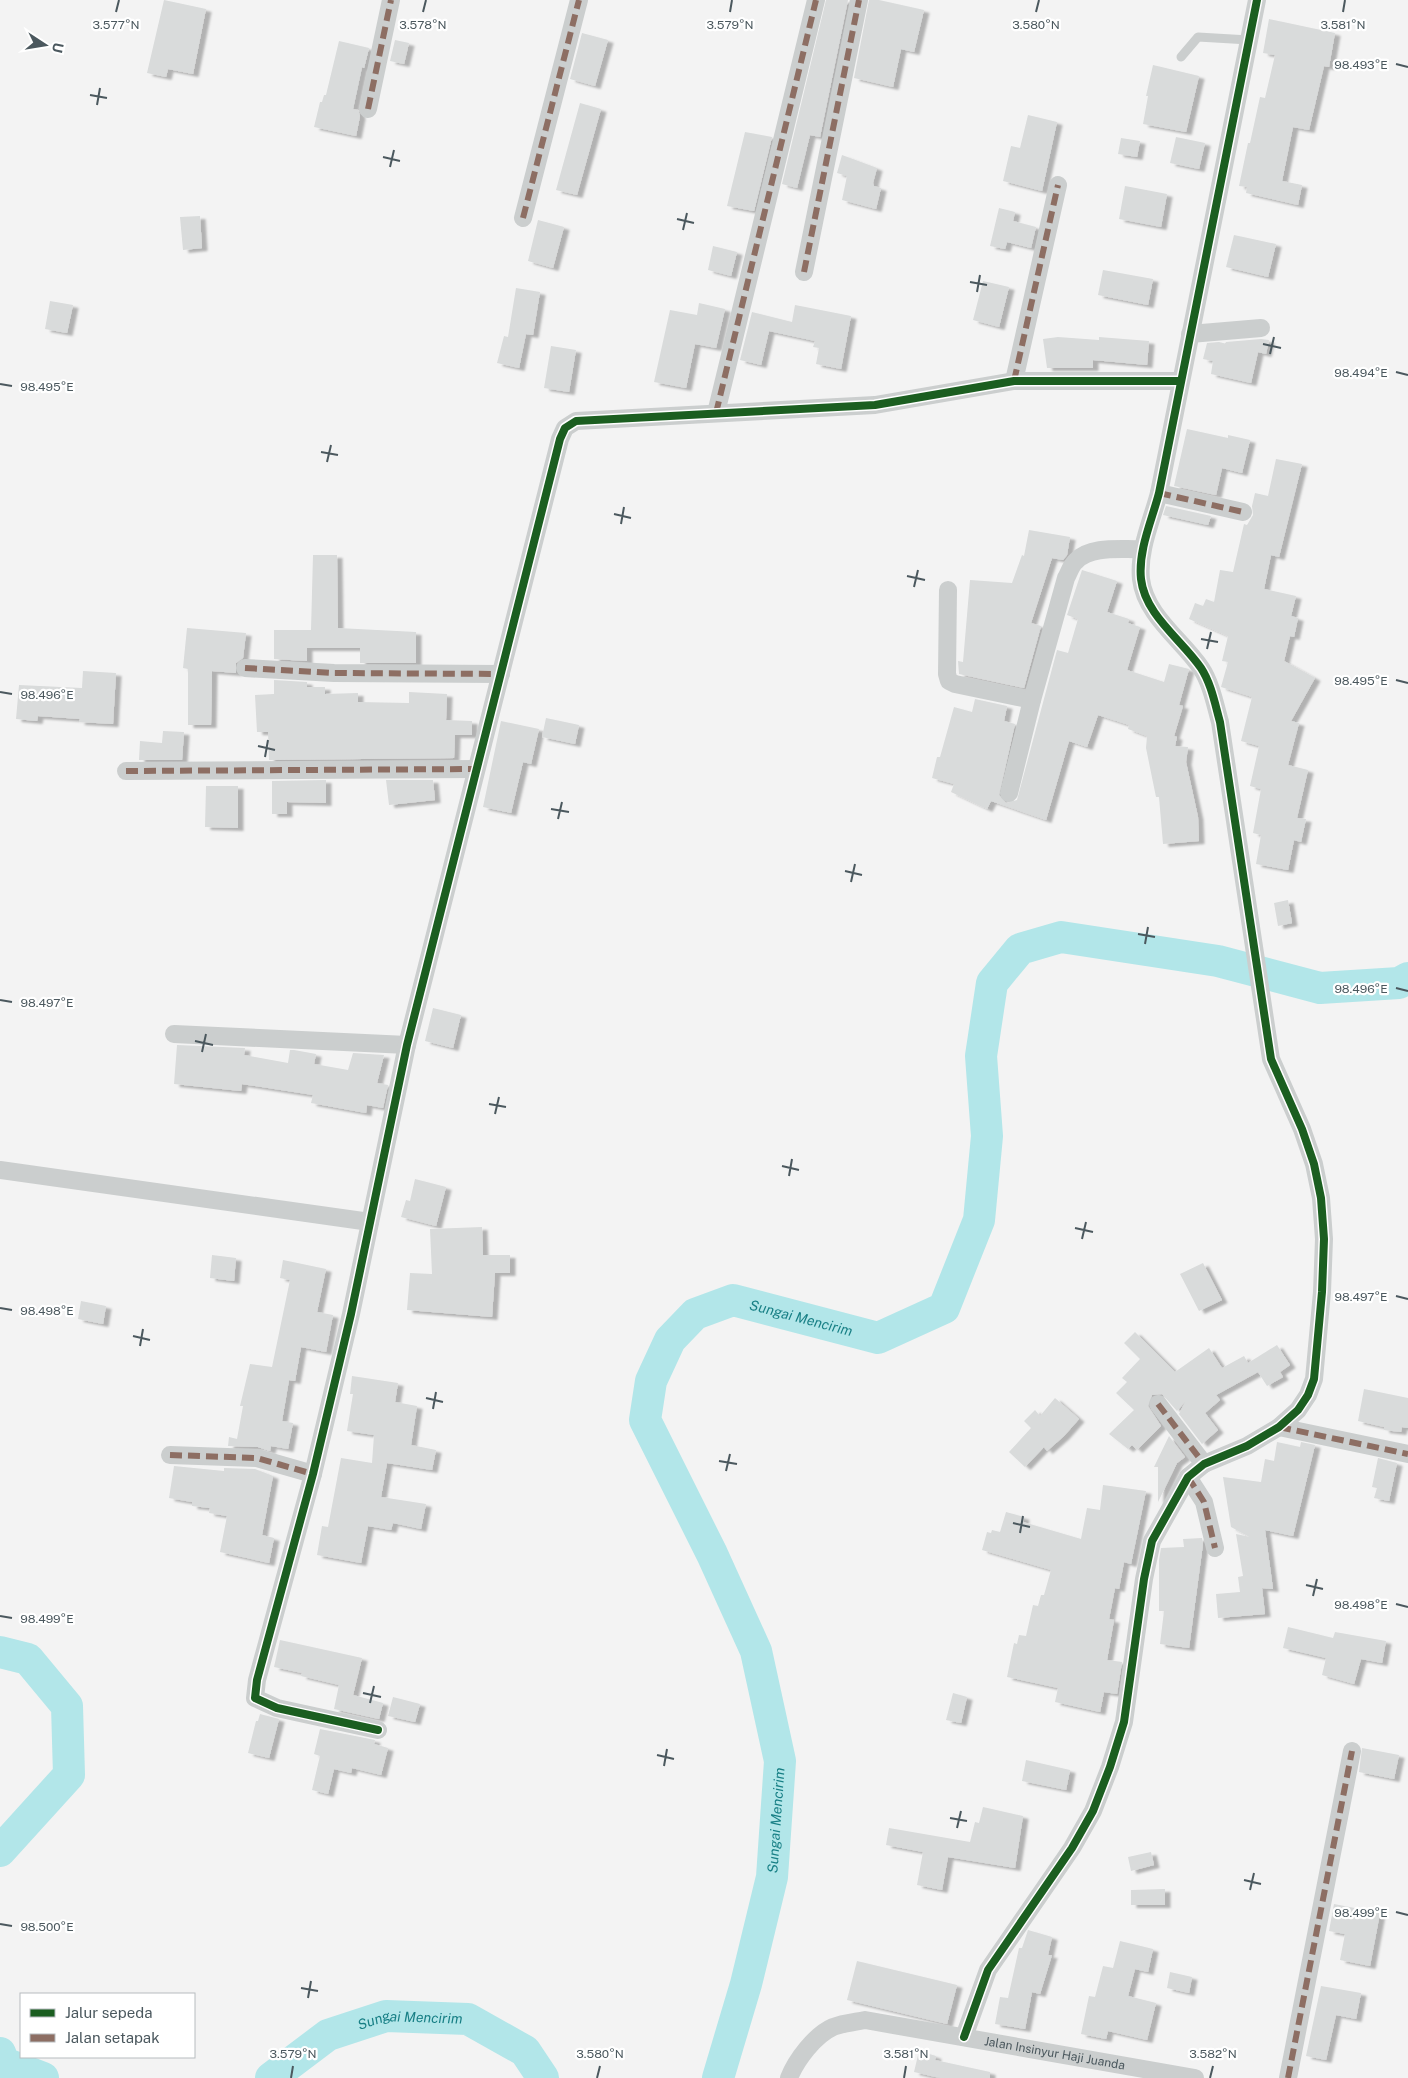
<svg xmlns="http://www.w3.org/2000/svg" width="1408" height="2078" font-family="'Public Sans',sans-serif">
<defs>
<filter id="shadow"><feDropShadow dx="5.5" dy="3" stdDeviation="1" flood-color="#0004"/></filter>
</defs>
<rect width="100%" height="100%" fill="#f3f3f3"/>
<g fill="none" stroke-linecap="round" stroke-linejoin="round">
<g stroke="#b2e6e9" stroke-width="32">
<path d="M 0,1652 L 28,1659 L 67,1706 L 69,1775 L 0,1851"/>
<path d="M 0,2053 L 4,2063 L 43,2078"/>
<path id="s1" d="M 271,2078 L 328,2035 L 386,2016 L 468,2019 L 525,2051 L 543,2078"/>
<path id="s2" d="M 718,2078 L 746,1984 L 772,1877 L 780,1761 L 756,1651 L 712,1554 L 645,1420 L 651,1381 L 670,1340 L 695,1314 L 733,1300 L 878,1338 L 944,1308 L 979,1220 L 987,1136 L 981,1056 L 992,983 L 1020,949 L 1061,937 L 1218,961 L 1320,988 L 1399,983 L 1408,978"/>
</g>
</g>
<path fill="#d9dbdb" filter="url(#shadow)" d="M 164,0 L 206,9 L 193,74 L 168,69 L 166,77 L 147,73 Z
M 826,0 L 848,0 L 820,137 L 810,135 L 797,188 L 782,184 Z
M 869,0 L 879,0 L 924,10 L 914,52 L 901,49 L 893,87 L 854,78 Z
M 1269,19 L 1335,33 L 1329,67 L 1324,66 L 1309,130 L 1293,127 L 1282,181 L 1302,185 L 1298,205 L 1246,193 L 1247,187 L 1239,186 L 1248,143 L 1250,143 L 1260,97 L 1265,98 L 1275,55 L 1263,53 Z
M 582,33 L 608,40 L 595,86 L 570,79 Z
M 395,40 L 409,43 L 404,64 L 390,61 Z
M 339,41 L 369,48 L 364,68 L 362,67 L 353,109 L 358,110 L 360,116 L 356,136 L 314,127 L 320,102 L 322,102 L 324,95 L 326,95 Z
M 1153,65 L 1199,76 L 1186,132 L 1143,124 L 1148,96 L 1146,96 Z
M 580,103 L 601,109 L 577,195 L 556,190 Z
M 1028,115 L 1057,122 L 1042,191 L 1003,181 L 1011,146 L 1020,148 Z
M 745,132 L 772,137 L 754,211 L 727,206 Z
M 1176,137 L 1205,143 L 1199,169 L 1170,163 Z
M 1121,138 L 1140,141 L 1137,157 L 1118,154 Z
M 842,155 L 877,168 L 873,183 L 874,186 L 881,188 L 876,209 L 842,200 L 847,176 L 837,173 Z
M 1125,186 L 1167,194 L 1161,227 L 1119,219 Z
M 999,208 L 1015,212 L 1013,221 L 1036,227 L 1031,248 L 1007,242 L 1005,249 L 990,246 Z
M 200,216 L 202,248 L 183,250 L 180,217 Z
M 538,220 L 564,227 L 553,268 L 528,261 Z
M 1234,235 L 1276,244 L 1268,277 L 1226,267 Z
M 713,246 L 737,252 L 731,276 L 708,270 Z
M 1103,270 L 1153,279 L 1148,305 L 1098,295 Z
M 983,281 L 1009,287 L 999,327 L 973,320 Z
M 516,288 L 540,292 L 533,335 L 526,334 L 519,368 L 497,363 L 504,336 L 508,337 Z
M 50,301 L 73,305 L 67,333 L 45,329 Z
M 699,303 L 725,309 L 716,348 L 695,344 L 686,388 L 654,382 L 670,310 L 697,315 Z
M 795,305 L 851,316 L 841,369 L 816,364 L 819,348 L 813,347 L 815,341 L 769,331 L 761,365 L 740,360 L 752,312 L 792,322 Z
M 1058,337 L 1099,340 L 1099,337 L 1149,341 L 1147,365 L 1093,360 L 1093,368 L 1047,368 L 1043,339 Z
M 1261,339 L 1269,340 L 1266,354 L 1258,352 L 1251,383 L 1211,374 L 1213,361 L 1203,359 L 1207,343 L 1219,342 L 1231,345 L 1225,344 L 1226,342 Z
M 551,346 L 576,350 L 569,392 L 544,388 Z
M 1187,429 L 1228,438 L 1228,435 L 1250,440 L 1242,473 L 1222,468 L 1216,495 L 1174,486 Z
M 1276,459 L 1302,464 L 1279,557 L 1271,555 L 1264,589 L 1296,596 L 1291,616 L 1298,618 L 1294,637 L 1290,636 L 1284,661 L 1315,678 L 1291,721 L 1299,723 L 1288,765 L 1308,770 L 1297,818 L 1306,819 L 1301,842 L 1294,840 L 1288,870 L 1256,864 L 1261,835 L 1253,833 L 1261,789 L 1250,786 L 1259,746 L 1241,741 L 1252,697 L 1221,687 L 1228,662 L 1222,661 L 1228,636 L 1189,619 L 1195,603 L 1203,606 L 1206,599 L 1214,602 L 1220,570 L 1233,572 L 1244,524 L 1247,525 L 1253,515 L 1252,506 L 1255,493 L 1268,496 Z
M 1166,506 L 1211,516 L 1208,525 L 1163,515 Z
M 1029,530 L 1070,537 L 1067,555 L 1063,560 L 1052,558 L 1031,623 L 1041,626 L 1024,688 L 959,674 L 958,661 L 963,662 L 970,580 L 1012,583 L 1022,555 L 1024,556 Z
M 313,555 L 337,555 L 338,628 L 416,632 L 416,663 L 360,663 L 360,648 L 307,648 L 307,661 L 274,659 L 274,630 L 311,630 Z
M 1082,570 L 1117,581 L 1107,612 L 1129,619 L 1128,623 L 1140,627 L 1127,670 L 1164,682 L 1169,664 L 1189,669 L 1179,705 L 1183,706 L 1174,736 L 1177,737 L 1175,746 L 1188,747 L 1186,762 L 1198,817 L 1199,841 L 1163,844 L 1159,797 L 1156,797 L 1146,748 L 1147,736 L 1128,729 L 1129,725 L 1098,715 L 1087,747 L 1069,741 L 1046,820 L 991,801 L 987,809 L 951,792 L 954,784 L 932,778 L 937,757 L 940,757 L 954,707 L 972,712 L 975,699 L 1007,706 L 1004,721 L 1015,724 L 999,795 L 1006,803 L 1017,800 L 1057,650 L 1068,653 L 1078,619 L 1067,615 Z
M 187,628 L 246,633 L 243,658 L 236,663 L 236,673 L 212,671 L 211,725 L 188,725 L 188,669 L 183,668 Z
M 83,671 L 116,673 L 113,724 L 79,722 L 80,719 L 38,716 L 37,721 L 16,719 L 19,685 L 82,688 Z
M 274,680 L 307,682 L 307,687 L 325,687 L 325,694 L 358,693 L 358,702 L 409,703 L 409,692 L 447,694 L 446,720 L 472,721 L 472,735 L 455,735 L 454,758 L 269,760 L 268,732 L 257,732 L 255,695 L 274,694 Z
M 546,718 L 579,725 L 575,744 L 542,737 Z
M 501,721 L 539,729 L 531,764 L 523,762 L 511,813 L 483,807 Z
M 163,731 L 184,732 L 182,760 L 139,760 L 140,741 L 162,743 Z
M 326,780 L 326,803 L 287,802 L 287,814 L 272,814 L 272,781 Z
M 386,780 L 433,780 L 435,800 L 389,805 Z
M 206,786 L 238,786 L 238,828 L 205,827 Z
M 1288,900 L 1292,923 L 1278,926 L 1274,903 Z
M 433,1008 L 461,1015 L 453,1048 L 425,1041 Z
M 177,1045 L 245,1048 L 244,1055 L 288,1063 L 290,1050 L 294,1050 L 316,1054 L 314,1064 L 348,1070 L 353,1053 L 384,1055 L 377,1083 L 388,1085 L 383,1108 L 367,1105 L 366,1113 L 311,1103 L 313,1095 L 242,1084 L 241,1091 L 174,1084 Z
M 415,1179 L 446,1187 L 436,1226 L 401,1217 L 406,1200 L 410,1201 Z
M 482,1227 L 483,1255 L 510,1255 L 510,1273 L 495,1273 L 492,1317 L 407,1310 L 410,1273 L 432,1274 L 430,1229 Z
M 212,1255 L 236,1258 L 234,1281 L 210,1278 Z
M 283,1260 L 326,1269 L 317,1312 L 333,1315 L 326,1352 L 301,1347 L 295,1381 L 289,1380 L 282,1421 L 293,1423 L 288,1449 L 271,1446 L 270,1451 L 258,1447 L 228,1446 L 229,1437 L 237,1439 L 243,1406 L 240,1406 L 250,1364 L 272,1367 L 290,1280 L 280,1278 Z
M 1203,1263 L 1222,1300 L 1199,1311 L 1180,1274 Z
M 81,1301 L 106,1306 L 103,1324 L 78,1319 Z
M 1135,1332 L 1175,1372 L 1209,1348 L 1222,1368 L 1244,1356 L 1248,1363 L 1277,1345 L 1290,1365 L 1280,1372 L 1283,1377 L 1267,1386 L 1258,1372 L 1216,1395 L 1220,1400 L 1205,1413 L 1218,1430 L 1202,1444 L 1179,1414 L 1185,1402 L 1177,1411 L 1162,1394 L 1152,1395 L 1148,1406 L 1161,1426 L 1137,1450 L 1132,1445 L 1128,1449 L 1109,1434 L 1134,1410 L 1116,1393 L 1127,1382 L 1122,1378 L 1140,1359 L 1124,1343 Z
M 352,1376 L 398,1383 L 395,1402 L 417,1406 L 411,1445 L 436,1450 L 432,1470 L 387,1463 L 381,1497 L 426,1504 L 421,1529 L 393,1523 L 391,1530 L 368,1526 L 361,1563 L 317,1555 L 322,1526 L 328,1527 L 341,1458 L 372,1463 L 374,1435 L 347,1431 L 353,1394 L 350,1394 Z
M 1364,1389 L 1408,1398 L 1408,1428 L 1402,1427 L 1401,1432 L 1384,1430 L 1384,1427 L 1358,1421 Z
M 1055,1398 L 1079,1419 L 1064,1436 L 1047,1451 L 1044,1447 L 1025,1467 L 1009,1452 L 1031,1428 L 1024,1421 L 1035,1410 L 1040,1416 Z
M 1169,1436 L 1185,1457 L 1177,1463 L 1158,1502 L 1158,1467 L 1154,1467 Z
M 1277,1442 L 1300,1447 L 1301,1442 L 1315,1445 L 1293,1536 L 1265,1530 L 1273,1589 L 1262,1588 L 1265,1614 L 1218,1618 L 1216,1594 L 1240,1592 L 1238,1577 L 1243,1576 L 1236,1534 L 1250,1537 L 1231,1527 L 1223,1477 L 1261,1482 L 1265,1459 L 1274,1461 Z
M 1378,1458 L 1397,1463 L 1389,1501 L 1374,1498 L 1377,1488 L 1372,1487 Z
M 174,1466 L 224,1471 L 224,1468 L 255,1469 L 273,1476 L 262,1535 L 274,1538 L 269,1563 L 220,1552 L 227,1516 L 209,1513 L 210,1508 L 192,1506 L 192,1502 L 169,1498 Z
M 1103,1485 L 1146,1491 L 1131,1564 L 1124,1562 L 1119,1589 L 1115,1588 L 1109,1619 L 1114,1620 L 1107,1660 L 1122,1662 L 1117,1694 L 1104,1692 L 1100,1712 L 1055,1702 L 1058,1688 L 1007,1677 L 1014,1643 L 1017,1644 L 1019,1635 L 1026,1636 L 1033,1605 L 1038,1606 L 1041,1595 L 1044,1595 L 1051,1570 L 982,1550 L 987,1532 L 991,1533 L 992,1530 L 1000,1532 L 1006,1512 L 1024,1517 L 1023,1522 L 1081,1539 L 1087,1508 L 1100,1510 Z
M 1202,1538 L 1203,1544 L 1189,1648 L 1160,1644 L 1164,1611 L 1159,1611 L 1159,1560 L 1161,1548 L 1184,1547 L 1183,1539 Z
M 1288,1627 L 1333,1638 L 1335,1632 L 1386,1641 L 1382,1663 L 1361,1659 L 1354,1684 L 1322,1675 L 1326,1658 L 1283,1648 Z
M 280,1640 L 362,1658 L 353,1695 L 383,1703 L 379,1719 L 334,1709 L 339,1685 L 301,1676 L 302,1673 L 274,1667 Z
M 953,1693 L 967,1697 L 961,1723 L 946,1720 Z
M 393,1697 L 420,1704 L 415,1722 L 388,1716 Z
M 260,1714 L 279,1719 L 269,1758 L 248,1753 L 256,1721 L 258,1721 Z
M 320,1729 L 375,1740 L 374,1744 L 388,1748 L 381,1775 L 352,1768 L 351,1773 L 334,1769 L 328,1794 L 312,1790 L 320,1756 L 314,1754 Z
M 1362,1748 L 1399,1755 L 1394,1779 L 1359,1772 Z
M 1026,1760 L 1070,1770 L 1066,1790 L 1022,1781 Z
M 983,1807 L 1023,1816 L 1015,1868 L 948,1857 L 942,1890 L 917,1885 L 923,1852 L 886,1845 L 889,1828 L 970,1842 L 975,1822 L 979,1823 Z
M 1151,1852 L 1154,1865 L 1131,1871 L 1128,1857 Z
M 1165,1889 L 1165,1905 L 1131,1905 L 1131,1890 Z
M 1334,1904 L 1380,1913 L 1370,1966 L 1340,1960 L 1345,1934 L 1329,1931 Z
M 1028,1930 L 1052,1937 L 1048,1955 L 1052,1955 L 1040,1994 L 1032,1992 L 1025,2029 L 995,2024 L 1000,1997 L 1008,1998 L 1019,1948 L 1022,1948 Z
M 1120,1941 L 1153,1949 L 1148,1972 L 1135,1969 L 1128,1996 L 1156,2003 L 1147,2040 L 1108,2031 L 1106,2039 L 1081,2034 L 1089,1996 L 1095,1997 L 1103,1966 L 1113,1968 Z
M 857,1961 L 957,1985 L 947,2024 L 847,2000 Z
M 1170,1972 L 1192,1977 L 1189,1993 L 1167,1988 Z
M 1321,1986 L 1361,1993 L 1356,2019 L 1336,2015 L 1326,2060 L 1306,2056 Z
M 919,2051 L 936,2056 L 935,2060 L 990,2072 L 990,2078 L 940,2078 L 914,2072 Z"/>
<g fill="none" stroke-linecap="round" stroke-linejoin="round">
<path stroke="#cbcece" stroke-width="9" d="M 1181,57 L 1198,37 L 1249,40"/>
<g stroke="#cbcece" stroke-width="18">
<path d="M 368,109 L 391,0"/>
<path d="M 523,218 L 579,0"/>
<path d="M 804,272 L 859,0"/>
<path d="M 1190,334 L 1261,328"/>
<path d="M 1014,381 L 1058,185"/>
<path d="M 716,413 L 816,0"/>
<path d="M 1159,493 L 1243,512"/>
<path d="M 948,590 L 947,674 L 949,681 L 955,684 L 1032,700"/>
<path d="M 245,668 L 334,673 L 501,674"/>
<path d="M 126,771 L 476,769"/>
<path d="M 1009,793 L 1032,700 L 1066,578 C 1069,573 1071,565 1076,561 C 1091,545 1123,550 1142,549"/>
<path d="M 174,1034 L 407,1045"/>
<path d="M 0,1170 L 370,1222"/>
<path d="M 1158,1404 L 1204,1464"/>
<path d="M 1279,1427 L 1408,1454"/>
<path d="M 170,1455 L 257,1458 L 313,1474"/>
<path d="M 1188,1477 L 1204,1502 L 1215,1548"/>
<path d="M 378,1730 L 277,1708 L 255,1698 L 257,1680 L 313,1474 L 351,1314 L 407,1045 L 560,439 L 565,428 L 576,421 L 875,405 L 1014,381 L 1180,381"/>
<path d="M 964,2037 L 988,1970 L 1072,1848 L 1093,1811 L 1110,1767 L 1124,1722 L 1144,1579 L 1152,1541 L 1188,1477 L 1204,1464 L 1247,1446 L 1279,1427 L 1298,1410 L 1308,1395 L 1314,1379 L 1322,1292 L 1324,1239 L 1321,1198 L 1314,1164 L 1302,1129 L 1271,1059 L 1220,722 C 1215,704 1211,683 1201,668 C 1182,640 1145,615 1141,579 C 1138,550 1152,520 1159,493 L 1257,0"/>
<path id="s3" d="M 789,2078 C 796,2060 815,2035 833,2027 C 843,2023 855,2022 865,2020 L 1195,2078"/>
<path d="M 1288,2078 L 1352,1751"/>
</g>
<path stroke="#8d6e63" stroke-width="6" stroke-dasharray="12 6" stroke-linecap="butt" d="M 368,109 L 391,0
M 523,218 L 579,0
M 804,272 L 859,0
M 1014,381 L 1058,185
M 716,413 L 816,0
M 1159,493 L 1243,512
M 245,668 L 334,673 L 501,674
M 126,771 L 476,769
M 1158,1404 L 1204,1464
M 1279,1427 L 1408,1454
M 170,1455 L 257,1458 L 313,1474
M 1188,1477 L 1204,1502 L 1215,1548
M 1288,2078 L 1352,1751"/>
<g stroke="#fff" stroke-width="11">
<path id="cycleway" d="M 378,1730 L 277,1708 L 255,1698 L 257,1680 L 313,1474 L 351,1314 L 407,1045 L 560,439 L 565,428 L 576,421 L 875,405 L 1014,381 L 1180,381
M 964,2037 L 988,1970 L 1072,1848 L 1093,1811 L 1110,1767 L 1124,1722 L 1144,1579 L 1152,1541 L 1188,1477 L 1204,1464 L 1247,1446 L 1279,1427 L 1298,1410 L 1308,1395 L 1314,1379 L 1322,1292 L 1324,1239 L 1321,1198 L 1314,1164 L 1302,1129 L 1271,1059 L 1220,722 C 1215,704 1211,683 1201,668 C 1182,640 1145,615 1141,579 C 1138,550 1152,520 1159,493 L 1257,0"/>
</g>
<use href="#cycleway" stroke="#1b5e20" stroke-width="8"/>
</g>
<path fill="none" stroke="#4b585e" stroke-width="2" d="M 116,12 L 119,0M 423,12 L 426,0M 730,12 L 732,0M 1036,12 L 1039,0M 1343,12 L 1345,0M 1396,64 L 1408,67M 90,95 L 107,98M 97,105 L 100,88M 383,157 L 400,161M 390,167 L 394,150M 677,219 L 694,223M 683,230 L 687,213M 970,282 L 987,285M 977,292 L 980,275M 1263,344 L 1281,348M 1270,354 L 1274,337M 1396,372 L 1408,375M 0,384 L 12,386M 321,452 L 338,455M 327,462 L 331,445M 614,514 L 631,518M 621,524 L 624,507M 907,576 L 925,580M 914,587 L 918,570M 1201,639 L 1218,642M 1207,649 L 1211,632M 1396,680 L 1408,683M 0,692 L 12,694M 258,746 L 275,750M 265,757 L 268,740M 551,809 L 569,812M 558,819 L 562,802M 845,871 L 862,875M 851,882 L 855,864M 1138,934 L 1155,937M 1145,944 L 1148,927M 1396,988 L 1408,991M 0,1000 L 12,1002M 195,1041 L 213,1045M 202,1052 L 206,1034M 489,1104 L 506,1107M 495,1114 L 499,1097M 782,1166 L 799,1170M 789,1176 L 792,1159M 1075,1228 L 1093,1232M 1082,1239 L 1086,1222M 1396,1296 L 1408,1299M 0,1308 L 12,1310M 133,1336 L 150,1340M 140,1346 L 143,1329M 426,1398 L 443,1402M 433,1409 L 436,1392M 719,1461 L 737,1464M 726,1471 L 730,1454M 1013,1523 L 1030,1527M 1020,1533 L 1023,1516M 1306,1585 L 1323,1589M 1313,1596 L 1317,1579M 1396,1604 L 1408,1607M 0,1616 L 12,1618M 363,1693 L 381,1697M 370,1703 L 374,1686M 657,1755 L 674,1759M 664,1766 L 667,1749M 950,1818 L 967,1821M 957,1828 L 961,1811M 1244,1880 L 1261,1884M 1250,1890 L 1254,1873M 1396,1912 L 1408,1915M 0,1924 L 12,1926M 301,1988 L 318,1991M 308,1998 L 311,1981M 291,2078 L 293,2066M 597,2078 L 600,2066M 904,2078 L 906,2066M 1210,2078 L 1213,2066"/>
<g text-anchor="middle" stroke-width="4.5" stroke-linejoin="round" paint-order="stroke">
<g font-size="12" fill="#4b585e" stroke="#fff">
<text dy="4" stroke="none"><textPath href="#s3" startOffset="294">Jalan Insinyur Haji Juanda</textPath></text>
</g>
<g font-size="14" font-style="italic" fill="#177f85" stroke="#fff">
<text dy="5" stroke="none"><textPath href="#s2" startOffset="925">Sungai Mencirim</textPath></text>
<text dy="5" stroke="none"><textPath href="#s2" startOffset="265">Sungai Mencirim</textPath></text>
<text dy="5" stroke="none"><textPath href="#s1" startOffset="156">Sungai Mencirim</textPath></text>
</g>
</g>
<g font-size="12" text-anchor="middle" fill="#4b585e" stroke="#fff" stroke-width="4.5" stroke-linejoin="round" paint-order="stroke">
<text x="116" y="29">3.577°N</text>
<text x="423" y="29">3.578°N</text>
<text x="730" y="29">3.579°N</text>
<text x="1036" y="29">3.580°N</text>
<text x="1343" y="29">3.581°N</text>
<text x="1361" y="69">98.493°E</text>
<text x="1361" y="377">98.494°E</text>
<text x="47" y="391">98.495°E</text>
<text x="1361" y="685">98.495°E</text>
<text x="47" y="699">98.496°E</text>
<text x="1361" y="993">98.496°E</text>
<text x="47" y="1007">98.497°E</text>
<text x="1361" y="1301">98.497°E</text>
<text x="47" y="1315">98.498°E</text>
<text x="1361" y="1609">98.498°E</text>
<text x="47" y="1623">98.499°E</text>
<text x="1361" y="1917">98.499°E</text>
<text x="47" y="1931">98.500°E</text>
<text x="293" y="2058">3.579°N</text>
<text x="600" y="2058">3.580°N</text>
<text x="906" y="2058">3.581°N</text>
<text x="1213" y="2058">3.582°N</text>
</g>
<rect x="20" y="1993" width="175" height="65" fill="#ffffff" stroke="#b7bcbf"/>
<rect x="30" y="2009" width="25" height="8" fill="#1b5e20" stroke="#b7bcbf"/>
<text x="65" y="2018" font-size="15" fill="#4b585e">Jalur sepeda</text>
<rect x="30" y="2034" width="25" height="8" fill="#8d6e63" stroke="#b7bcbf"/>
<text x="65" y="2043" font-size="15" fill="#4b585e">Jalan setapak</text>
<g transform="translate(45 45) rotate(102)" stroke="#ffffff" stroke-width="4" paint-order="stroke">
<path d="M0-4L9 19L0 12L-9 19Z" fill="#4b585e"/>
<text y="-8" font-size="14" font-weight="bold" text-anchor="middle" fill="#4b585e">U</text>
</g>
</svg>
